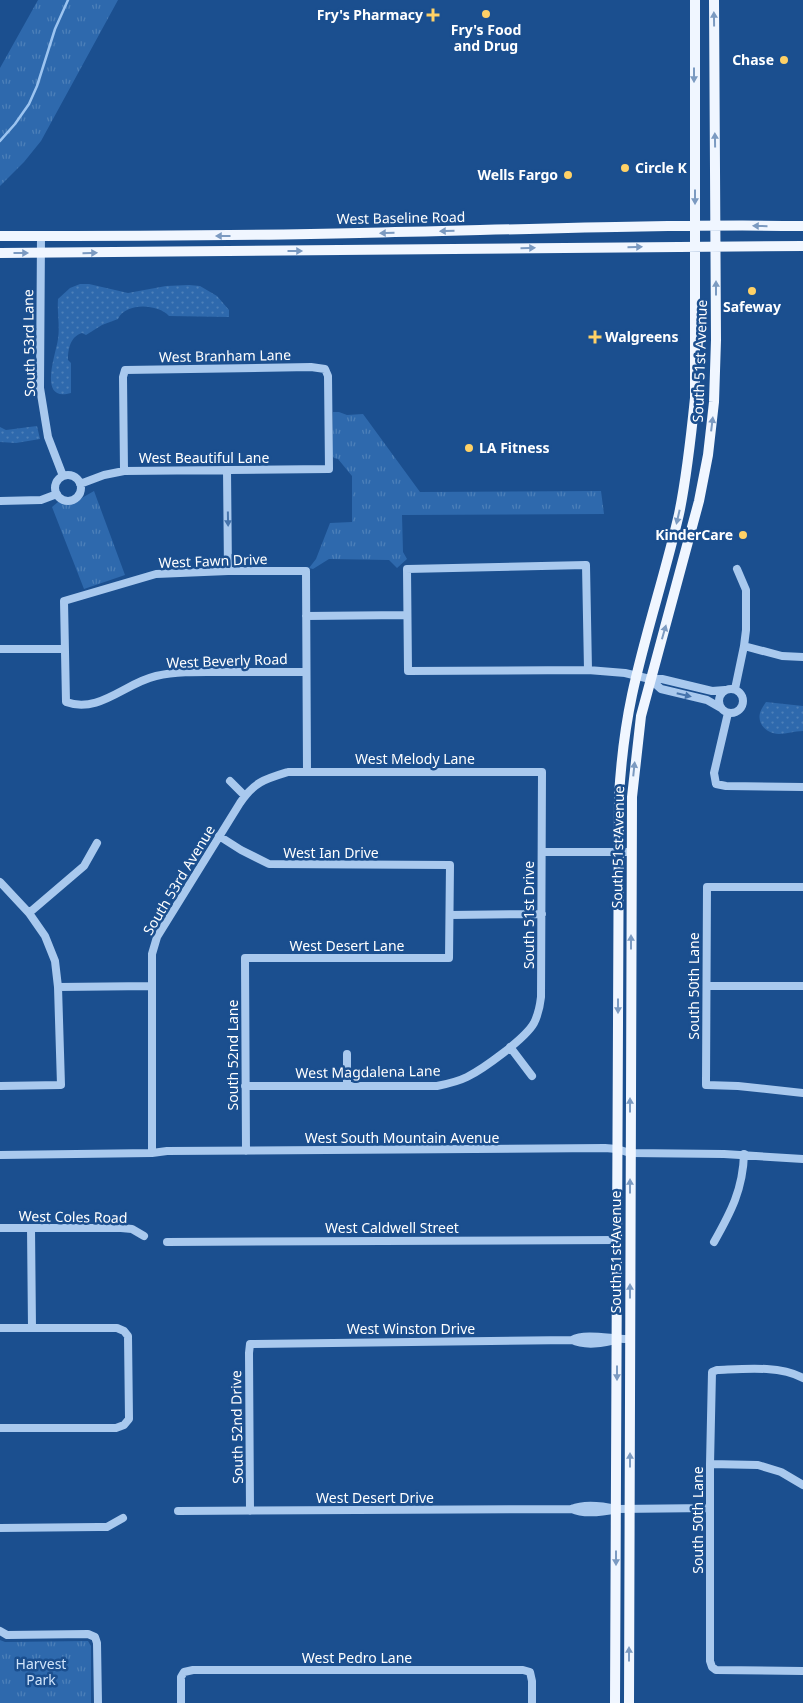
<svg xmlns="http://www.w3.org/2000/svg" width="803" height="1703" font-family="'Noto Sans',sans-serif">
<defs>
<pattern id="grass-dots" width="8" height="8" patternUnits="userSpaceOnUse" patternTransform="scale(1.25)"><rect width="8" height="8" fill="#2e69ad"/><path d="M2 2h.1M6 6h.1" fill="none" stroke="#4d80b9" stroke-width="1.8" stroke-linecap="round"/></pattern>
<pattern id="park-tufts" width="24" height="20" patternUnits="userSpaceOnUse" patternTransform="scale(1.25)"><rect width="24" height="20" fill="#2e69ad"/><path d="M3 7l-1-3M5 7V3M7 7l1-3M15 17l-1-3M17 17v-4M19 17l1-3" fill="none" stroke="#4d80b9"/></pattern>
</defs>
<rect width="100%" height="100%" fill="#1b4f8f"/>
<path fill="url(#grass-dots)" d="M 80,284 L 89,284 L 128,293 L 166,286 L 189,285 L 200,286 L 217,296 L 229,310 L 229,317 L 169,316 C 158,304 126,302 118,319 L 102,325 L 86,335 L 82,333 C 70,337 68,349 68,360 L 71,363 L 71,393 C 37,403 56,354 58,339 C 60,326 57,313 58,299 L 70,288 Z
M 37,426 L 40,439 L 16,443 L 0,442 L 0,427 L 6,430 Z
M 766,702 L 803,706 L 803,731 C 794,731 787,734 779,734 C 767,734 757,724 760,713 C 761,709 764,705 766,702 Z"/>
<path fill="url(#park-tufts)" d="M 38,0 L 118,0 L 41,141 L 24,162 L 0,186 L 0,68 Z
M 333,412 L 339,412 L 347,415 L 363,414 L 420,492 L 601,491 L 604,514 L 402,515 L 403,552 L 407,559 L 397,568 L 389,560 L 329,559 L 313,569 L 309,568 L 316,559 L 330,523 L 352,522 L 352,476 L 338,459 L 334,458 L 332,454 Z
M 94,491 L 125,575 L 84,589 L 52,507 L 58,502 L 73,503 Z
M 0,1640 L 5,1642 L 88,1641 L 91,1646 L 91,1703 L 0,1703 Z"/>
<g fill="none" stroke-linecap="round" stroke-linejoin="round">
<path stroke="#9cc4f0" stroke-width="2.5" d="M 0,141 L 15,124 L 29,104 L 37,86 L 55,29 L 68,0"/>
<path stroke="#a9c9ee" stroke-width="8" d="M 41,236 L 40,388 L 48,437 L 63,476
M 227,470 L 228,571
M55 488a13 13 0 1 1 26 0a13 13 0 1 1-26 0Z
M 80,484 L 104,475 L 124,471 L 329,469 L 328,376 L 325,369 L 311,367 L 125,370 L 123,377 L 124,471
M 0,501 L 41,500 L 57,494
M 306,616 L 407,615
M 744,646 L 782,656 L 803,657
M 0,649 L 65,649
M 588,670 L 586,565 L 407,569 L 408,671 L 588,670 L 625,673 L 650,679 L 662,679 L 712,691 L 725,690
M 306,672 C 279,672 252,672 225,672 C 201,672 179,671 156,676 C 125,683 99,714 66,702 L 64,601 L 156,574 L 228,571 L 306,571 L 307,771
M 650,679 L 661,689 L 707,700 L 721,708
M719 701a12 12 0 1 1 24 0a12 12 0 1 1-24 0Z
M 735,689 L 744,646 L 746,630 L 746,590 L 737,569
M 728,713 L 714,773 L 716,784 L 726,786 L 803,787
M 230,781 L 245,796
M 219,836 L 241,850 L 269,864 L 450,865 L 449,958 L 245,958 L 246,1151
M 542,852 L 631,852
M 0,882 L 29,913 L 45,936 L 55,961 L 58,987 L 61,1085 L 0,1086
M 803,887 L 707,887 L 706,1085 L 738,1086 L 803,1093
M 29,913 L 84,866 L 97,843
M 450,915 L 542,914
M 707,986 L 803,986
M 58,987 L 152,986
M 510,1047 L 532,1076
M 347,1086 L 347,1054
M 152,1153 L 152,954 L 157,937 L 240,803 C 254,782 265,779 288,772 L 542,772 L 541,997 C 540,1006 538,1015 534,1023 C 525,1039 483,1069 467,1077 C 457,1082 447,1084 437,1086 L 245,1086
M 0,1155 L 152,1153 L 167,1151 L 605,1148 L 617,1149 L 630,1153 L 724,1154 L 803,1159
M 0,1228 L 121,1228 L 132,1229 L 144,1236
M 31,1228 L 32,1328
M 167,1242 L 617,1240
M 714,1242 C 731,1212 743,1189 744,1154
M 0,1328 L 117,1328 L 124,1331 L 128,1336 L 129,1419 L 124,1425 L 116,1428 L 0,1428
M 572,1340 C 586,1332 614,1340 630,1339
M 803,1378 C 779,1365 743,1369 717,1370 L 712,1372 L 710,1464 L 710,1661 L 712,1667 L 716,1670 L 803,1671
M 710,1464 L 758,1465 L 781,1472 L 803,1485
M 572,1509 C 585,1515 603,1512 617,1509 L 710,1508
M 178,1511 L 572,1509 C 585,1503 603,1506 617,1509
M 250,1511 L 249,1353 L 250,1344 L 572,1340 C 584,1346 604,1344 617,1339
M 0,1528 L 99,1527 L 107,1527 L 123,1518
M 0,1631 L 7,1635 L 88,1634 L 95,1637 L 97,1643 L 98,1703
M 181,1703 L 181,1677 L 184,1672 L 193,1670 L 523,1670 L 530,1672 L 532,1681 L 532,1703"/>
<path stroke="#f0f6ff" stroke-width="10" d="M 0,236 C 120,236 239,236 359,233 C 507,230 655,224 803,226
M 0,253 L 803,246
M 615,1703 L 619,796 C 621,762 625,728 632,695 C 645,634 665,575 679,514 C 687,476 691,437 695,398 L 695,0
M 629,1703 L 632,797 L 641,716 L 699,501 L 708,455 L 714,402 L 716,340 L 714,0"/>
</g>
<defs><path id="oneway-solid" d="M-6-.8H1V-3.2L6.5 0L1 3.2V.8H-6Z" transform="scale(1.25)"/></defs>
<g fill="#7b9ac1">
<use href="#oneway-solid" transform="translate(714 19) rotate(-91)"/>
<use href="#oneway-solid" transform="translate(694 75) rotate(90)"/>
<use href="#oneway-solid" transform="translate(715 140) rotate(-91)"/>
<use href="#oneway-solid" transform="translate(695 197) rotate(90)"/>
<use href="#oneway-solid" transform="translate(760 226) rotate(-179)"/>
<use href="#oneway-solid" transform="translate(447 231) rotate(179)"/>
<use href="#oneway-solid" transform="translate(387 233) rotate(179)"/>
<use href="#oneway-solid" transform="translate(223 236) rotate(180)"/>
<use href="#oneway-solid" transform="translate(635 247) rotate(-1)"/>
<use href="#oneway-solid" transform="translate(528 248) rotate(-1)"/>
<use href="#oneway-solid" transform="translate(295 251)"/>
<use href="#oneway-solid" transform="translate(21 253)"/>
<use href="#oneway-solid" transform="translate(90 253) rotate(-1)"/>
<use href="#oneway-solid" transform="translate(716 288) rotate(-90)"/>
<use href="#oneway-solid" transform="translate(712 424) rotate(-83)"/>
<use href="#oneway-solid" transform="translate(678 517) rotate(103)"/>
<use href="#oneway-solid" transform="translate(664 632) rotate(-74)"/>
<use href="#oneway-solid" transform="translate(634 769) rotate(-84)"/>
<use href="#oneway-solid" transform="translate(631 942) rotate(-90)"/>
<use href="#oneway-solid" transform="translate(618 1006) rotate(90)"/>
<use href="#oneway-solid" transform="translate(630 1105) rotate(-90)"/>
<use href="#oneway-solid" transform="translate(630 1186) rotate(-90)"/>
<use href="#oneway-solid" transform="translate(630 1291) rotate(-90)"/>
<use href="#oneway-solid" transform="translate(617 1373) rotate(90)"/>
<use href="#oneway-solid" transform="translate(630 1460) rotate(-90)"/>
<use href="#oneway-solid" transform="translate(616 1558) rotate(90)"/>
<use href="#oneway-solid" transform="translate(629 1654) rotate(-90)"/>
</g>
<g fill="#4674ac">
<use href="#oneway-solid" transform="translate(228 519) rotate(89)"/>
<use href="#oneway-solid" transform="translate(684 695) rotate(13)"/>
</g>
<g fill="#ffd166" stroke="#1b4f8f" stroke-width="2">
<circle cx="486" cy="14" r="5"/>
<path d="M430.5 7.5h5v5h5v5h-5v5h-5v-5h-5v-5h5z"/>
<circle cx="784" cy="60" r="5"/>
<circle cx="625" cy="168" r="5"/>
<circle cx="568" cy="175" r="5"/>
<circle cx="752" cy="291" r="5"/>
<path d="M592.5 329.5h5v5h5v5h-5v5h-5v-5h-5v-5h5z"/>
<circle cx="469" cy="448" r="5"/>
<circle cx="743" cy="535" r="5"/>
</g>
<g text-anchor="middle" stroke-width="5" stroke-linejoin="round" paint-order="stroke">
<g font-size="14" font-weight="bold" fill="#fff" stroke="#1b4f8f" text-anchor="end">
<text x="423" y="20">Fry's Pharmacy</text>
<text x="486" y="35" text-anchor="middle">Fry's Food<tspan x="486" dy="16">and Drug</tspan></text>
<text x="774" y="65">Chase</text>
<text x="635" y="173" text-anchor="start">Circle K</text>
<text x="558" y="180">Wells Fargo</text>
<text x="752" y="312" text-anchor="middle">Safeway</text>
<text x="605" y="342" text-anchor="start">Walgreens</text>
<text x="479" y="453" text-anchor="start">LA Fitness</text>
<text x="733" y="540">KinderCare</text>
</g>
<g font-size="14" fill="#fff" stroke="#1b4f8f">
<text transform="translate(401 218) rotate(-1)" y="5">West Baseline Road</text>
<text transform="translate(29 343) rotate(-91)" y="5">South 53rd Lane</text>
<text transform="translate(225 356) rotate(-1)" y="5">West Branham Lane</text>
<text transform="translate(700 361) rotate(-88)" y="5">South 51st Avenue</text>
<text x="204" y="463">West Beautiful Lane</text>
<text transform="translate(213 561) rotate(-2)" y="5">West Fawn Drive</text>
<text transform="translate(227 661) rotate(-2)" y="5">West Beverly Road</text>
<text x="415" y="764">West Melody Lane</text>
<text transform="translate(618 847) rotate(-89)" y="5">South 51st Avenue</text>
<text x="331" y="858">West Ian Drive</text>
<text transform="translate(179 880) rotate(-59)" y="5">South 53rd Avenue</text>
<text transform="translate(529 915) rotate(-90)" y="5">South 51st Drive</text>
<text x="347" y="951">West Desert Lane</text>
<text transform="translate(694 986) rotate(-90)" y="5">South 50th Lane</text>
<text transform="translate(233 1055) rotate(-90)" y="5">South 52nd Lane</text>
<text transform="translate(368 1072) rotate(-1)" y="5">West Magdalena Lane</text>
<text x="402" y="1143">West South Mountain Avenue</text>
<text transform="translate(73 1217) rotate(1)" y="5">West Coles Road</text>
<text x="392" y="1233">West Caldwell Street</text>
<text transform="translate(616 1252) rotate(-90)" y="5">South 51st Avenue</text>
<text x="411" y="1334">West Winston Drive</text>
<text transform="translate(237 1427) rotate(-91)" y="5">South 52nd Drive</text>
<text x="375" y="1503">West Desert Drive</text>
<text transform="translate(698 1520) rotate(-90)" y="5">South 50th Lane</text>
<text x="357" y="1663">West Pedro Lane</text>
</g>
<g font-size="14" fill="#cfe3fa" stroke="#1b4f8f">
<text x="41" y="1669">Harvest<tspan x="41" dy="16">Park</tspan></text>
</g>
</g>
</svg>
